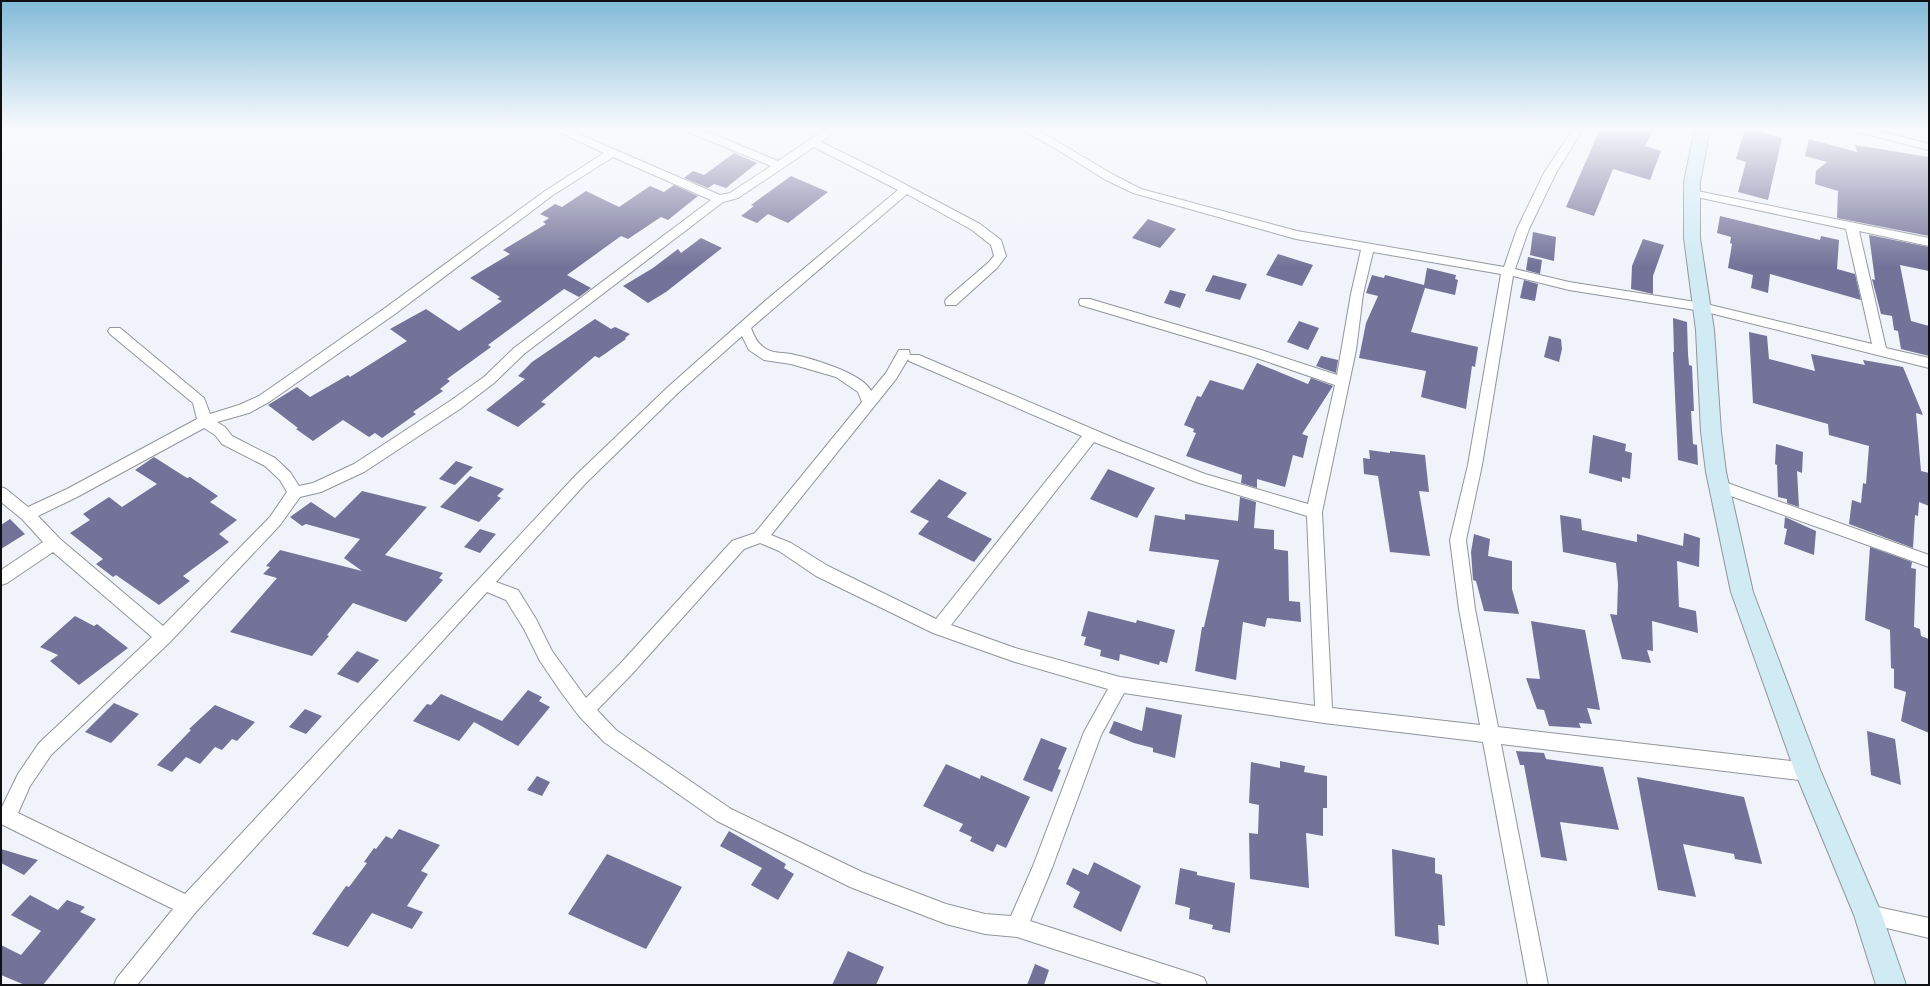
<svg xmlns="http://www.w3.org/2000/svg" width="1930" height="986" font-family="'Roboto Serif',serif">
<rect width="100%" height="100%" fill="#f0f4fa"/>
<path fill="#737299" d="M 1600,129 L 1654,129 L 1645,146 L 1661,151 L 1650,180 L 1613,169 L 1594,216 L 1566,207 Z
M 1745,129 L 1751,129 L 1782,138 L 1768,200 L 1738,192 L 1746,162 L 1736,159 Z
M 1809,139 L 1857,152 L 1855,145 L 1929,157 L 1929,236 L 1837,218 L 1838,191 L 1815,184 L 1816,171 L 1827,162 L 1805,156 Z
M 734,153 L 757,163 L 726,188 L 714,184 L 708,188 L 684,178 L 693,171 L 704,175 Z
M 791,176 L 828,192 L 788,223 L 768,214 L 757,223 L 741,216 L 754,206 L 751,205 Z
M 674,185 L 698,196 L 668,220 L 661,217 L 628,239 L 621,236 L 567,275 L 591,288 L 579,297 L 564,289 L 488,345 L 491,347 L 447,379 L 450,381 L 440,389 L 443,391 L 413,412 L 416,414 L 382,438 L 375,433 L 369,437 L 343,420 L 313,441 L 296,429 L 298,428 L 268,405 L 297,387 L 310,397 L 348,375 L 350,377 L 407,341 L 390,329 L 426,309 L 459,331 L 502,301 L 497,299 L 500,297 L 470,278 L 510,254 L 503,250 L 546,224 L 543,222 L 549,218 L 540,214 L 555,204 L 562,207 L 586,191 L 619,207 L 650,186 L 664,192 Z
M 1720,216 L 1820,240 L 1821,236 L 1839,240 L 1837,269 L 1855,274 L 1861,300 L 1770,274 L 1768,293 L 1751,288 L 1753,275 L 1728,268 L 1732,244 L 1730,243 L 1731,237 L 1717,233 Z
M 1148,219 L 1176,229 L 1160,248 L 1132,238 Z
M 1533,232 L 1556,237 L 1554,261 L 1530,255 Z
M 1869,235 L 1929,247 L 1929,271 L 1900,265 L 1911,321 L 1929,326 L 1929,356 L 1901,349 L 1898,331 L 1894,330 L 1892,316 L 1881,314 L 1872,279 L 1875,280 Z
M 701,238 L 722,248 L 666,292 L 648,303 L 623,286 L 653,268 L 678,249 L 681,253 Z
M 1643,239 L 1664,245 L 1653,276 L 1653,294 L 1631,289 L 1632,266 Z
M 1278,254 L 1313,265 L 1302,286 L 1266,275 Z
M 1528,257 L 1542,260 L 1540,274 L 1526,270 Z
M 1427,268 L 1456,275 L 1455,279 L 1458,280 L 1455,295 L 1425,288 L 1411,332 L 1478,347 L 1475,367 L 1472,366 L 1466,409 L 1421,397 L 1426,371 L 1359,358 L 1366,323 L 1378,296 L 1366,293 L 1372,275 L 1384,278 L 1385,275 L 1424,285 Z
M 1213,275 L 1247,284 L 1240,300 L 1205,291 Z
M 1524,280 L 1538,284 L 1535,301 L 1520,298 Z
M 1170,290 L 1186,294 L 1180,308 L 1164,303 Z
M 1673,318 L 1687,322 L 1688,354 L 1689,365 L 1692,366 L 1694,411 L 1691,411 L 1693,444 L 1697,445 L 1698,465 L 1678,460 L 1673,352 L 1674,352 Z
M 595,319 L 611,329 L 615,327 L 630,334 L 625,338 L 626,339 L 599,358 L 595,356 L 541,402 L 546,404 L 518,427 L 486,410 L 525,379 L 518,376 L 532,362 Z
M 1299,321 L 1319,328 L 1308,350 L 1287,342 Z
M 1749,332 L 1767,336 L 1769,359 L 1815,371 L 1811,354 L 1865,365 L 1863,360 L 1903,367 L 1923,415 L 1916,413 L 1921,471 L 1929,473 L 1929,506 L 1919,502 L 1918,516 L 1915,515 L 1913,548 L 1849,524 L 1852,500 L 1861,503 L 1863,483 L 1866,484 L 1869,446 L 1829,435 L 1828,424 L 1753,403 Z
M 1549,336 L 1561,339 L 1562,349 L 1559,362 L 1544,357 Z
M 1321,356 L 1338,360 L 1336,373 L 1316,366 Z
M 1257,363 L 1308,384 L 1311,378 L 1333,386 L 1302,434 L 1308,436 L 1303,458 L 1293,455 L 1285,487 L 1257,479 L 1257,488 L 1241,483 L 1242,475 L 1186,456 L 1196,433 L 1193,432 L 1194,429 L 1184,425 L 1197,396 L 1201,397 L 1210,380 L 1243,390 Z
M 1593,435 L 1626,444 L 1625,451 L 1632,453 L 1630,479 L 1622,477 L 1622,482 L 1589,473 Z
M 1776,444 L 1803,452 L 1802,473 L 1797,471 L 1799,507 L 1787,503 L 1787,499 L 1778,497 L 1777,465 L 1775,464 Z
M 1369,450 L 1390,453 L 1390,451 L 1425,455 L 1429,492 L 1419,491 L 1430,556 L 1390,552 L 1378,476 L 1364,474 L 1363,458 L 1370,459 Z
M 154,457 L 187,478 L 190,477 L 218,496 L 210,502 L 237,520 L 219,534 L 229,542 L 183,576 L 190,581 L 159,605 L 116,575 L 113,577 L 96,564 L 103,559 L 70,533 L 90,520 L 83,514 L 109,497 L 122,507 L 157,484 L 135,470 Z
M 456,461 L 473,467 L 455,485 L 439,479 Z
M 1108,469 L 1155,488 L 1137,518 L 1090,499 Z
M 470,476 L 504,489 L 497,496 L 501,498 L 479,522 L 440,507 Z
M 939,479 L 967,493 L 947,517 L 992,539 L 974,562 L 918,534 L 929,521 L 910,512 Z
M 362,491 L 427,507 L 385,555 L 443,573 L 439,578 L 443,580 L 406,622 L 353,603 L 327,635 L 329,636 L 312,656 L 230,632 L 277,578 L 263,574 L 270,567 L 266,566 L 280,550 L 362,571 L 344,558 L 360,539 L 306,524 L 302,526 L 290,517 L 311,502 L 335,518 Z
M 1240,497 L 1256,502 L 1254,528 L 1274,530 L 1274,549 L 1288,551 L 1289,601 L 1300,602 L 1301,622 L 1267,618 L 1265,627 L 1243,622 L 1236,680 L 1195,671 L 1202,627 L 1204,627 L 1219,560 L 1149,551 L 1155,515 L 1185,520 L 1185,514 L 1238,521 Z
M 1560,515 L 1581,519 L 1582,530 L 1637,542 L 1637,534 L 1683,546 L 1684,533 L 1700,538 L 1699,567 L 1677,561 L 1679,607 L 1696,611 L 1698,633 L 1652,621 L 1653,651 L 1647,650 L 1651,663 L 1622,659 L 1610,614 L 1617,615 L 1618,584 L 1616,563 L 1563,552 Z
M 1785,517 L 1816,531 L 1814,555 L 1784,544 L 1787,529 L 1784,528 Z
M 10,519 L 25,534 L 1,549 L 1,525 Z
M 480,529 L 496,534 L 480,553 L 464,547 Z
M 1474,534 L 1490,539 L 1488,556 L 1512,561 L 1512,589 L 1519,614 L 1484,611 L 1476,581 L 1473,580 L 1471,552 Z
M 1870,547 L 1912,562 L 1911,568 L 1916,569 L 1914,627 L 1920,629 L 1921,636 L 1929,639 L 1929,733 L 1901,721 L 1906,692 L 1894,688 L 1894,669 L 1891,668 L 1890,630 L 1865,620 Z
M 1088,611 L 1136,623 L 1137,620 L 1175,630 L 1167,663 L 1160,661 L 1159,665 L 1120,654 L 1119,661 L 1100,656 L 1101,650 L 1084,645 L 1086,637 L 1081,636 Z
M 75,616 L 94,626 L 97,624 L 128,648 L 79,685 L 50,661 L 58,655 L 40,647 Z
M 1531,621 L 1585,630 L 1600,710 L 1587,708 L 1592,724 L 1579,723 L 1581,728 L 1549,726 L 1544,710 L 1537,709 L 1526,678 L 1540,679 Z
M 357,651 L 379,660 L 358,683 L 337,674 Z
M 528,690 L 542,697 L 539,701 L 550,707 L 518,746 L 474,722 L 459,741 L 413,721 L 427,704 L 431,705 L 441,694 L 502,721 Z
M 114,703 L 139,714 L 111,743 L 85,732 Z
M 215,705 L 255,722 L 237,741 L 232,739 L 222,750 L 215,747 L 200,764 L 186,757 L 172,772 L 157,765 L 191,730 L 189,729 Z
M 1146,707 L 1182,715 L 1175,758 L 1153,752 L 1153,748 L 1134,743 L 1109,733 L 1114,721 L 1142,731 Z
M 305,709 L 322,716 L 306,734 L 289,727 Z
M 1867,731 L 1895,739 L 1901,785 L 1871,775 Z
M 1041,738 L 1067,748 L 1058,769 L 1061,770 L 1052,792 L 1023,780 Z
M 1516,751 L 1544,753 L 1546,759 L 1603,767 L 1619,830 L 1560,822 L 1567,861 L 1541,857 L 1524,765 L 1520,765 Z
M 1280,761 L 1305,766 L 1304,772 L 1327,776 L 1327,808 L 1323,808 L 1323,836 L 1306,833 L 1309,888 L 1250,879 L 1249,833 L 1258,834 L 1259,805 L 1249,803 L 1251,762 L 1280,768 Z
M 946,764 L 980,779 L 981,775 L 1030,797 L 1006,848 L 997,844 L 993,852 L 970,841 L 972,837 L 959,831 L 963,824 L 923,806 Z
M 537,776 L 550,782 L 542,796 L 527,790 Z
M 1637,777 L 1744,797 L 1762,864 L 1735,859 L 1734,854 L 1683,844 L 1696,897 L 1658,890 Z
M 399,829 L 440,845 L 421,871 L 428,874 L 407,906 L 423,912 L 412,929 L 372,913 L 348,947 L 312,934 L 346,886 L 349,887 L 367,863 L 364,862 L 374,848 L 376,849 L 386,836 L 392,839 Z
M 729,831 L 786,864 L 784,868 L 794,874 L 778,900 L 751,885 L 762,868 L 720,846 Z
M 1,849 L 38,860 L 24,875 L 1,863 Z
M 1392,849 L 1435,858 L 1435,873 L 1442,875 L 1445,926 L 1438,925 L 1439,945 L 1395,936 Z
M 607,854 L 682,887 L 646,949 L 568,914 Z
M 1094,862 L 1141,886 L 1121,932 L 1073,907 L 1080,892 L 1066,884 L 1073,868 L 1088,875 Z
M 1180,868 L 1197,872 L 1197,875 L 1235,883 L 1230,933 L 1212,929 L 1213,925 L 1189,919 L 1190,908 L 1175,904 Z
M 30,895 L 58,910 L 67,900 L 85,907 L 80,912 L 96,919 L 43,985 L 25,985 L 1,975 L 1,945 L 21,955 L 41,931 L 11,915 Z
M 848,951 L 884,967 L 876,985 L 832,985 Z
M 1035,964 L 1049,970 L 1044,985 L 1027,985 Z"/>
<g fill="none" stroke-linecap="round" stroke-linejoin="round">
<g stroke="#91959a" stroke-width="2">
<path id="street" d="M 553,129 L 567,129 L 720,195 L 730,193 L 771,166 L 686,131 L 685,129 L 700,129 L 778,161 L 826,129 L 838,129 L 821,142 L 878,170 L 980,224 L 1001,240 L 1006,256 L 997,268 L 956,305 L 946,305 L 945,302 L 946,299 L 989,262 L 994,256 L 991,245 L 972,230 L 907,194 L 751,328 C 753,333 756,341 760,344 C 769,354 779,352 791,354 C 810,358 863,373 871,391 L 886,373 L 899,350 L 909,350 L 910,355 L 919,355 L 1123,442 L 1205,474 L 1308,504 L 1335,385 L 1248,355 L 1080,305 L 1079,302 L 1080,299 L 1090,299 L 1258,349 L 1337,375 L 1351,294 L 1361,250 L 1296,239 L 1133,193 L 1104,179 L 1050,145 L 1020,129 L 1034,129 L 1043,133 L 1112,174 L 1141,189 L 1297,231 L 1504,267 L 1517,229 L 1544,173 L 1573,129 L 1583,129 L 1556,173 L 1529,229 L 1515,269 L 1569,282 L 1702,303 L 1872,344 L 1846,229 L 1692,196 L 1686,193 L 1692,190 L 1929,238 L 1929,246 L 1859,231 L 1886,348 L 1929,358 L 1929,368 L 1702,311 L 1569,290 L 1513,276 L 1482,465 L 1466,540 L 1475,609 L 1498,727 L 1808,763 L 1814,766 L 1817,772 L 1814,778 L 1808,781 L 1501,744 L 1548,985 L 1528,985 L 1483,742 L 1324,723 L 1124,693 L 1101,735 L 1052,868 L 1030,921 L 1197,975 L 1204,978 L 1207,985 L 1165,985 L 1017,937 L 985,934 L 946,924 L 850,887 L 717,821 L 604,742 L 579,716 L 561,692 L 540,661 L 524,629 L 506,600 L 487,592 L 195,913 L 137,985 L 114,985 L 117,978 L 173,909 L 1,824 L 1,809 L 18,774 L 39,743 L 152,637 L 53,552 L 7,583 L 1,585 L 1,570 L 43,542 L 22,519 L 1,502 L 1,487 L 6,489 L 28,507 L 67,489 L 197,419 L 193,403 L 110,334 L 108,331 L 110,328 L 120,328 L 204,398 L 210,414 L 239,405 L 259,396 L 385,308 L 545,191 L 604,153 ZM 814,147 L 898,190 L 765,301 L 669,386 L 576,475 L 185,894 L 18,813 L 30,786 L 51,755 L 170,642 L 280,525 L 300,497 L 321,492 L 364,472 L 460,409 L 494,383 L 524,354 L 723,202 L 738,198 ZM 613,157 L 711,200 L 514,348 L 484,377 L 450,401 L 354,464 L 313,483 L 299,486 L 290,472 L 275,458 L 232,436 L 225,427 L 217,422 L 249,413 L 269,402 L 395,314 L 553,195 ZM 1373,252 L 1501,274 L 1468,465 L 1450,540 L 1459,609 L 1480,725 L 1332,708 L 1322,512 L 1356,350 L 1363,294 ZM 742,336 L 749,350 L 764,360 L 791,364 L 836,377 L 858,392 L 862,402 L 755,533 L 732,541 L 620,664 L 586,698 L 552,651 L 536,619 L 518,590 L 496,582 L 586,483 L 679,392 ZM 908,359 L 909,361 L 1082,436 L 936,619 L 828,566 L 791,543 L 771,535 L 896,379 ZM 204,428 L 215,435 L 222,444 L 265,466 L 280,480 L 287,492 L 270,517 L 163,626 L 60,539 L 38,516 L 77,497 ZM 1094,442 L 1196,482 L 1307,516 L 1315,706 L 1120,677 L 1015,648 L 951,625 ZM 760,543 L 779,551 L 816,576 L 933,633 L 1015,662 L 1108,689 L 1084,732 L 1033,866 L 1011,916 L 985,914 L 946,904 L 862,872 L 731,809 L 616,730 L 597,710 L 632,674 L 744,549 Z
M 1853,129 L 1871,129 L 1929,144 L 1929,150 L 1854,131 Z
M 1719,480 L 1929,555 L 1929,567 L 1714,490 L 1712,486 L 1714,482 Z
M 1868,905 L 1929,918 L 1929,938 L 1861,922 L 1858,915 L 1861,908 Z"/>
</g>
<g stroke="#91959a" stroke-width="2">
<path id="secondary" d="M 1695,129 L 1710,129 L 1700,182 L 1700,238 L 1714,330 L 1721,432 L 1726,472 L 1753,592 L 1821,772 L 1882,915 L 1906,985 L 1876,985 L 1854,915 L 1795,772 L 1731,592 L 1706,472 L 1701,432 L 1696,330 L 1684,238 L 1684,182 Z"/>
</g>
<use href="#street" fill="#fff" fill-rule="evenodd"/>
<use href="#secondary" fill="#d1ebf5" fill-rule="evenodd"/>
</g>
<linearGradient id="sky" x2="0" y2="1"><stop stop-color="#81bad8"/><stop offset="0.48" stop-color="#f8fafd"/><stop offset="1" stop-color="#f8fafd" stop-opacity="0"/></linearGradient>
<rect width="1930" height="267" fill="url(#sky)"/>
<rect width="1930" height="986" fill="none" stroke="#0e1012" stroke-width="4"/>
</svg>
